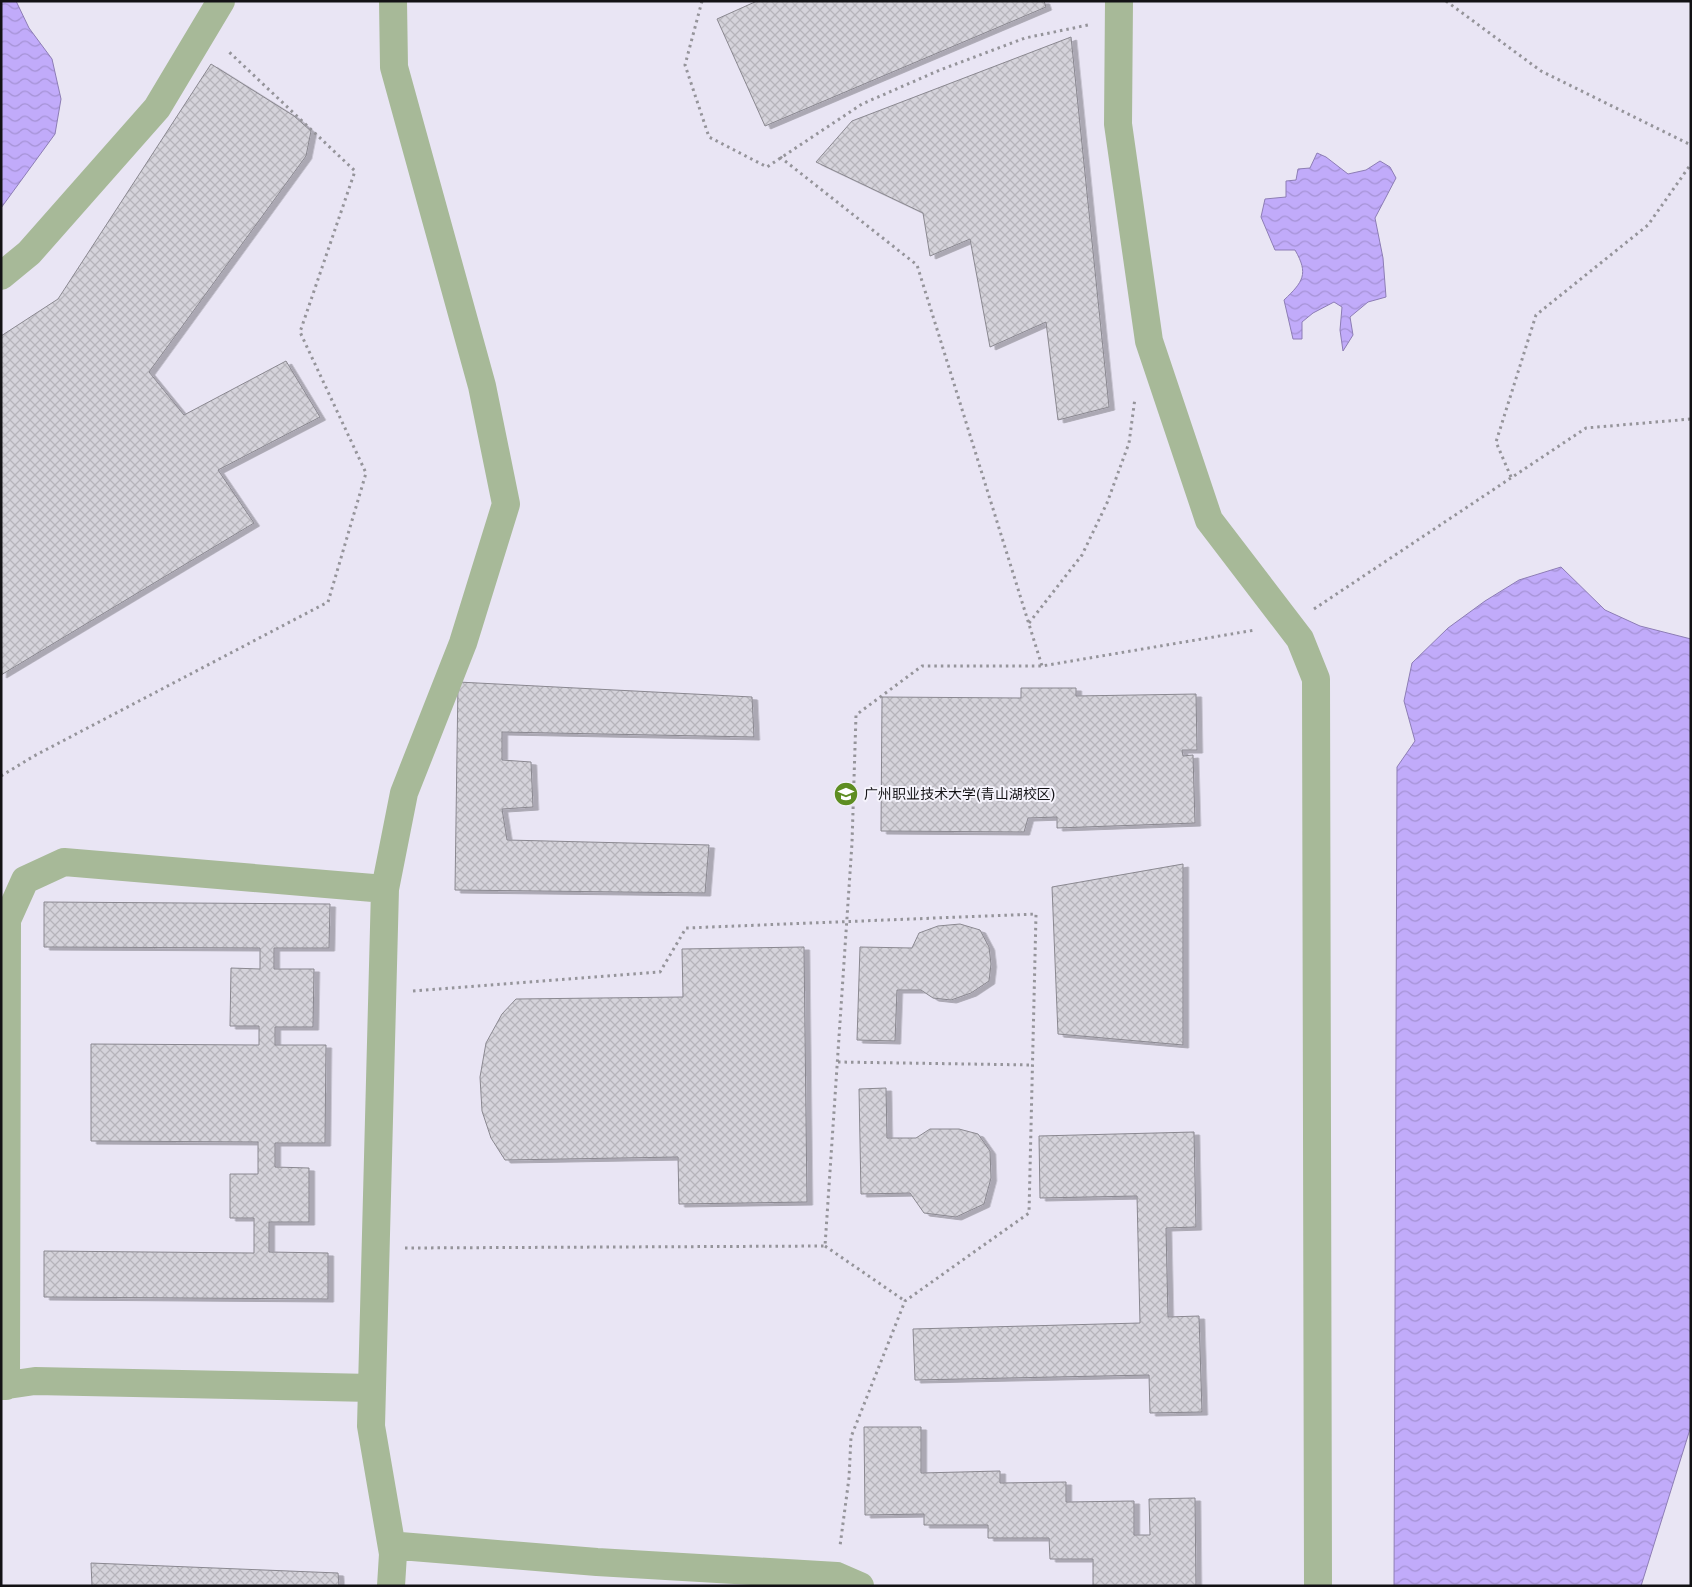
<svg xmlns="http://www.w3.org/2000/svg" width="1692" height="1587" font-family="Literata,'Noto Sans SC',serif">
<defs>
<pattern id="water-waves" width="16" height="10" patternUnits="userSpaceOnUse" patternTransform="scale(1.25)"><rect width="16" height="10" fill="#c1abfa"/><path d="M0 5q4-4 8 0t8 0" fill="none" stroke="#a592d5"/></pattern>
<pattern id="building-cross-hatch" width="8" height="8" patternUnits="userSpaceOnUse" patternTransform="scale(1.25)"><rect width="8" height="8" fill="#d5d3db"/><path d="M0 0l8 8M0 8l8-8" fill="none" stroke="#b6b4bb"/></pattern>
<filter id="shadow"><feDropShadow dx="5.5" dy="3" stdDeviation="0" flood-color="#0004"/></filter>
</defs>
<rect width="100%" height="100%" fill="#f5f3fc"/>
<path fill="#e9e5f4" d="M 1,1 L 1691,1 L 1691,1586 L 1,1586 Z"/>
<path fill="url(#water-waves)" stroke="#8d7db5" d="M 1,1 L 16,1 L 29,28 L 52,59 L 61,99 L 55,134 L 1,208 Z
M 1317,153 L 1326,157 L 1348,174 L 1366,170 L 1380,161 L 1390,167 L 1396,178 L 1375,218 L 1383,258 L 1386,297 L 1368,302 L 1350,317 L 1353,335 L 1343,351 L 1340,330 L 1342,307 L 1334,302 L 1313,313 L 1302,322 L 1302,339 L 1293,339 L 1284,300 C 1303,282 1309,274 1295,250 L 1275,250 L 1261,217 L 1265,199 L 1286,197 L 1286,181 L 1296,180 L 1298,169 L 1310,168 Z
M 1561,567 L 1605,610 L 1640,626 L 1691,639 L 1691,1426 L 1641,1586 L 1394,1586 L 1397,767 L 1415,741 L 1404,701 L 1412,663 L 1448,628 L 1485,601 L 1519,580 Z"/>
<path fill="url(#building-cross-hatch)" stroke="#8a8890" filter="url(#shadow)" d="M 757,1 L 1044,1 L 1046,7 L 765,126 L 717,19 Z
M 1071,37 L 1109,407 L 1058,420 L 1046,322 L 990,347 L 970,239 L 930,256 L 923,213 L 816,162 L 852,121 Z
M 211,64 L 294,116 L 311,131 L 306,156 L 149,372 L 184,415 L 286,361 L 320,417 L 218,470 L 254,523 L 1,675 L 1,336 L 58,299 Z
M 458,682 L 752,697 L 754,737 L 502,732 L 502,760 L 531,762 L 533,807 L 502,809 L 507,840 L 709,845 L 705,893 L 455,890 Z
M 1021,688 L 1076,688 L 1076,696 L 1196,694 L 1197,750 L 1182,750 L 1183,756 L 1193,755 L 1195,823 L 1057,828 L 1057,817 L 1028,818 L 1024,832 L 881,831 L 882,697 L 1021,698 Z
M 1183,864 L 1183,1045 L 1058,1034 L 1052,887 Z
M 44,902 L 330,904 L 329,948 L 274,948 L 274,969 L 314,969 L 313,1027 L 275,1027 L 275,1045 L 326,1045 L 325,1143 L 275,1143 L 275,1167 L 309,1168 L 309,1222 L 269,1222 L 269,1252 L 328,1253 L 328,1299 L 44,1297 L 44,1251 L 254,1253 L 254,1218 L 230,1218 L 230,1174 L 258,1174 L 258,1142 L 91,1141 L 91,1044 L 259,1045 L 259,1026 L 230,1026 L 231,968 L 260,969 L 260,948 L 44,947 Z
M 960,924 L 980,930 L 989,947 L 991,964 L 989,981 L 971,993 L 951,1000 L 933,998 L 921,990 L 897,990 L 895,1041 L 857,1040 L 860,947 L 912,948 L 919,933 L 938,926 Z
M 804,947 L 807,1202 L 679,1204 L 678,1157 L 505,1160 L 491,1138 L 482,1111 L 480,1077 L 486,1043 L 502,1014 L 516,999 L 683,997 L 682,949 Z
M 886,1088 L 887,1138 L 916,1138 L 930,1129 L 959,1129 L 978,1134 L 990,1151 L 991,1178 L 984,1204 L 956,1217 L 924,1213 L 910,1193 L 861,1194 L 859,1089 Z
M 1194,1132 L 1196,1227 L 1166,1228 L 1168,1317 L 1199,1316 L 1202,1412 L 1150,1413 L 1149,1375 L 915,1380 L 913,1329 L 1140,1323 L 1137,1196 L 1040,1198 L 1039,1136 Z
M 864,1427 L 921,1427 L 921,1473 L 1000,1471 L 1000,1483 L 1066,1482 L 1066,1502 L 1134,1501 L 1134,1535 L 1150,1535 L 1149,1499 L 1195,1498 L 1196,1586 L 1093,1586 L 1093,1559 L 1050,1559 L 1049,1538 L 988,1538 L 988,1525 L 924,1525 L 924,1514 L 865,1515 Z
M 91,1563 L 338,1573 L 339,1586 L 92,1586 Z"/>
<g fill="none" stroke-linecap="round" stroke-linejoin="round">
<path stroke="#95949a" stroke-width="3" stroke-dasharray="2.5 4" stroke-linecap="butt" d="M 702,1 L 685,65 L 709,137 L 767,167 L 862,104 L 940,70 L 1025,38 L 1088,25
M 1446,1 L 1541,71 L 1691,145
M 780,157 L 917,265 L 1042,666
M 1511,477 L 1496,442 L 1536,315 L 1648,225 L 1691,164
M 1314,609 L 1586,428 L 1691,419
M 1029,623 L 1082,555 L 1107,503 L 1129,443 L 1135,398
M 1,776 L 34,756 L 328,602 L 366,473 L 300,332 L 355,171 L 227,50
M 413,991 L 660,972 L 686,928 L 1036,914 L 1029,1213 L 905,1301 L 851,1437 L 849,1478 L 840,1546
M 838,1062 L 1033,1065
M 825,1246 L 905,1301
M 405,1248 L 825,1246 L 852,843 L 856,715 L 922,666 L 1042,666 L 1255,630"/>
<path stroke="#a7b998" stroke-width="28" d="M 393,1 L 394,67 L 482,386 L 506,504 L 463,643 L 404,793 L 385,889 L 371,1426 L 393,1554
M 1119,1 L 1118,124 L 1149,341 L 1209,520 L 1300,639 L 1316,679 L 1318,1586
M 1,276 L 29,253 L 157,108 L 221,1
M 1,1386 L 35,1381 L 372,1388
M 6,1386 L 7,920 L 25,880 L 64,862 L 385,889
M 391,1586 L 393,1554 L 400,1546 L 597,1562 L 837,1576 L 860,1586"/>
</g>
<defs>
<g id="university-disc" transform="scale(1.25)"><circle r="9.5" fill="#5e8d22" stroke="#f5f3fc"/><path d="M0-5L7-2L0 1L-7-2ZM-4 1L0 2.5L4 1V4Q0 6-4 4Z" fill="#fff"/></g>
</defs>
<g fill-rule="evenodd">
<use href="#university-disc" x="846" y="794"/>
</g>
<g text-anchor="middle" stroke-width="4" stroke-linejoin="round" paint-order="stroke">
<g font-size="14" fill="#131215" stroke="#f5f3fc" text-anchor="start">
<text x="864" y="799">广州职业技术大学(青山湖校区)</text>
</g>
</g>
<rect width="1692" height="1587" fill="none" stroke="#131215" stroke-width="5"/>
</svg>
